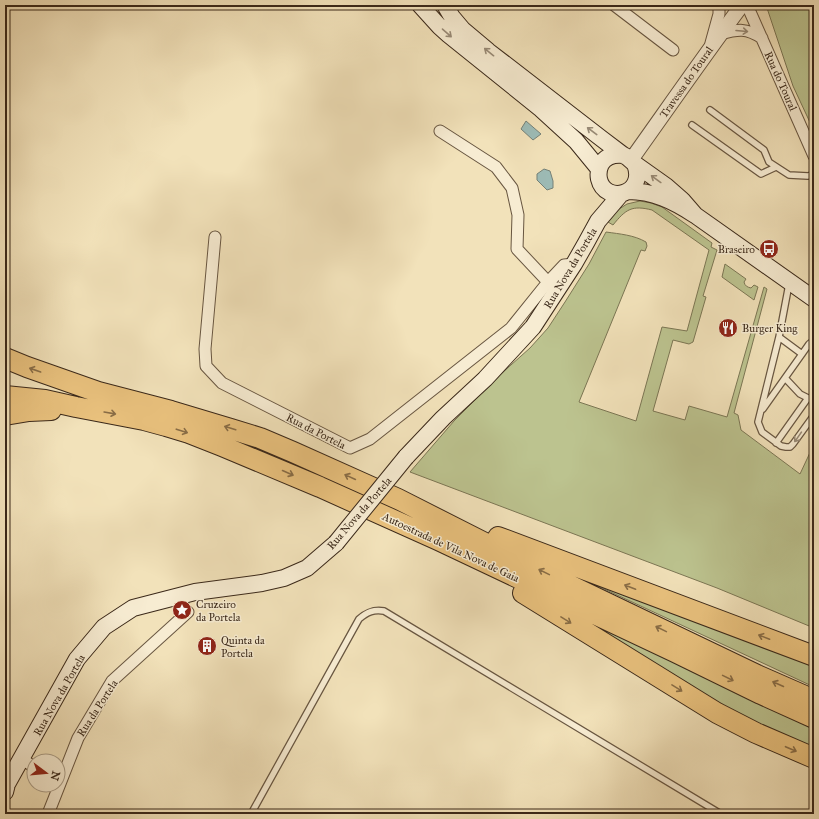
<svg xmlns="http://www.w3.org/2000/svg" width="819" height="819" font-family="'IM FELL Great Primer',serif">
<rect width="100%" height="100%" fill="#f2e2ba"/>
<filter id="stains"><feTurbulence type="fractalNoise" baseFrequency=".005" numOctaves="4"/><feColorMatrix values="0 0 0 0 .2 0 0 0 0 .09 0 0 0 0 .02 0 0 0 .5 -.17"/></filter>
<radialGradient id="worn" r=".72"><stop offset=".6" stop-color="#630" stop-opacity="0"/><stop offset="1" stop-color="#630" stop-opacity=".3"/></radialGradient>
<path fill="#bcc38f" stroke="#7b7654" d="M 766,5 L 814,5 L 814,131 L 793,86 Z
M 640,201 L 651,203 L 662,207 L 712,243 L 711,247 L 717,250 L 703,296 L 706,297 L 693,342 L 689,344 L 673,340 L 653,411 L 685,420 L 689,406 L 727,417 L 764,287 L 767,289 L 734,413 L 738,415 L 741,430 L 800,474 L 814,444 L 814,628 L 717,588 L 410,472 L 454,421 L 502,373 L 530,348 L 548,328 L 565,302 L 589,264 L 606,232 C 620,234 634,235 646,242 L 647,246 L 645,251 L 641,250 L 579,402 L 636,421 L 662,327 L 687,331 L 709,250 L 652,210 C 632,205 626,209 613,225 L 608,222 L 616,211 L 627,204 Z
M 725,264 L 746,279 L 744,282 C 745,286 747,287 751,288 L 754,285 L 758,287 L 754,300 L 722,277 Z
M 549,563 L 814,661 L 814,687 L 600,587 Z
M 576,615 L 814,725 L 814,751 L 731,711 Z"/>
<path fill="#9dbcb7" stroke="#758178" d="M 526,121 L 541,134 L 533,140 L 521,129 Z
M 544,169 L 550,171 L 553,181 L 553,188 L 547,190 L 537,180 L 537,174 Z"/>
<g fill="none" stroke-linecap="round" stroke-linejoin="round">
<g stroke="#685641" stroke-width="8">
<path id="service" d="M 710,110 L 764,150 L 769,162 L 789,175 L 808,176 L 814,174
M 692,125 L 761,174 L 776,167
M 789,284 L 779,337 L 802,354 L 809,344 L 814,340
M 779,337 L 758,422 L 762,432 L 781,446 L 786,447 L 790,447 L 793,444 L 814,415
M 785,378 L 800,394 L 808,398 L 814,398
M 763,409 L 802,354
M 776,443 L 808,398
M 251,814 L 359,619 C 367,612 374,609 384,611 L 721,814"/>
</g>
<g stroke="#685641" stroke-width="13">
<path id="minor" d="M 614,5 L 673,50
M 747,5 L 814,156
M 720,34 C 739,29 746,28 762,38
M 711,43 L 719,14 L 719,5
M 440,131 L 496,167 L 512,188 L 518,215 L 517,249 L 548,282
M 215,237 L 205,349 L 206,366 L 222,383 L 350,448 L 370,439 L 511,328 L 548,282 L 564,265 L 574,264
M 22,759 L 34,767
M 48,814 L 78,738 L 112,681 L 188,612"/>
</g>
<g stroke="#685641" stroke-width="16">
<path id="tertiary" d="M 631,160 C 668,108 704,56 742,5"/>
</g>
<g stroke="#3a2819" stroke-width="18">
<path id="secondary" d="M 420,5 L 439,26 L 449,35 L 541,109 L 576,141 L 599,169
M 445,5 L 452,17 L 463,30 L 488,51 L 602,139 L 623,155 L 627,157 L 635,164 L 666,186 L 682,200 L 695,215
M 623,155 C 614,154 606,156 601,164 C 599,168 598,174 599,179 C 605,205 647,195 635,164
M 628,191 C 653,191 674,201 695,215 L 814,299
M 406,457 L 443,418 L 485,379 L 533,327 L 574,264 L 586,243 L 598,221 L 621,194
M 5,792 L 7,784 L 77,659 L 104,627 L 133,608 L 195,592 L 262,583 L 284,578 L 307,568 L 336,543"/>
</g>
<g stroke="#3a2819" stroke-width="22">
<path id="motorway" d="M 5,358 L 27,367 L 98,392 L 171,411 L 231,429 L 260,438 L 293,452 L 398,499 L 540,571 L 757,675 L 814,700
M 5,396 L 45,400 L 76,407 L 144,420 L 166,426 L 189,433 L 222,446 L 320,487 L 438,540 L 675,652 L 761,694 L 814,718
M 5,415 L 29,411 L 51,410
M 498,537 L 814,656
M 523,593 L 717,713 L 756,733 L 814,758"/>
</g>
<use href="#service" stroke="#f7ecd2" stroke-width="5.5"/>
<use href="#minor" stroke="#f7ecd2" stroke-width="11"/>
<use href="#tertiary" stroke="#f7ecd2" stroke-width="14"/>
<use href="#secondary" stroke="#f7ecd2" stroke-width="16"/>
<use href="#motorway" stroke="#e9c17d" stroke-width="20"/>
<g stroke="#3a2819" stroke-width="18" stroke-linecap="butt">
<path id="secondary-bridge" d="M 336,543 L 406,457"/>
</g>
<use href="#secondary-bridge" stroke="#f7ecd2" stroke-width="16"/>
</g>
<defs><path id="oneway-shaft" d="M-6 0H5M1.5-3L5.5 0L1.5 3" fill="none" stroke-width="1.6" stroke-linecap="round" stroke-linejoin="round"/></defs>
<g stroke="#988a76">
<use href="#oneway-shaft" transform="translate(742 31) rotate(5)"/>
<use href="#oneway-shaft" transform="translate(447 33) rotate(41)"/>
<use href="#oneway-shaft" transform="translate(489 52) rotate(-141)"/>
<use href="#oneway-shaft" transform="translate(592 131) rotate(-143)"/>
<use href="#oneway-shaft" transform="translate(656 179) rotate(-144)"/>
<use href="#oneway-shaft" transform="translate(798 437) rotate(125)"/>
</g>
<g stroke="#896d46">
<use href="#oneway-shaft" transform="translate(35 370) rotate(-161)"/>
<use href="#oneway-shaft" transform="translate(110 413) rotate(10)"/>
<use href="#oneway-shaft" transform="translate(230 428) rotate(-163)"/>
<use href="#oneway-shaft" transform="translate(182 431) rotate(18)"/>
<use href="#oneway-shaft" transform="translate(288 473) rotate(24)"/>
<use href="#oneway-shaft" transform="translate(350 477) rotate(-155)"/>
<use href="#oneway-shaft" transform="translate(544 572) rotate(-154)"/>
<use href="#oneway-shaft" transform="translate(630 587) rotate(-159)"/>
<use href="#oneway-shaft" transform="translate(566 620) rotate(32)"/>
<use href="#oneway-shaft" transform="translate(661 629) rotate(-154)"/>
<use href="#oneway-shaft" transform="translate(764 637) rotate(-159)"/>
<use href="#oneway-shaft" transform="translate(728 678) rotate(26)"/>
<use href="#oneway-shaft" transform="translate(778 684) rotate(-156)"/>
<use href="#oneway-shaft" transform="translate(677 688) rotate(32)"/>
<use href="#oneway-shaft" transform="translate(791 749) rotate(23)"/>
</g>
<defs>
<g id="bus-disc" transform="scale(1)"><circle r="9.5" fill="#8f2418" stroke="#f7ecd2"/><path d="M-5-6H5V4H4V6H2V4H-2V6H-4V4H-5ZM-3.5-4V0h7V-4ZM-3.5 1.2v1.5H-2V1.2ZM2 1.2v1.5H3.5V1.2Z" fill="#fff"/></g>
<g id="restaurant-disc" transform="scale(1)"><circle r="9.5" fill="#8f2418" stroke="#f7ecd2"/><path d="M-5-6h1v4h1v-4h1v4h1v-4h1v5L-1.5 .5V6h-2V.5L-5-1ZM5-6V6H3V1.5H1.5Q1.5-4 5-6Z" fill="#fff"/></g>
<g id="sight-disc" transform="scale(1)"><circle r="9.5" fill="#8f2418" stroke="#f7ecd2"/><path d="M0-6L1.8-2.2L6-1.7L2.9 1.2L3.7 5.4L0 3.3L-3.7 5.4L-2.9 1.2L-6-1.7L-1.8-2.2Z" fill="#fff"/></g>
<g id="building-disc" transform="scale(1)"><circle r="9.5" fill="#8f2418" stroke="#f7ecd2"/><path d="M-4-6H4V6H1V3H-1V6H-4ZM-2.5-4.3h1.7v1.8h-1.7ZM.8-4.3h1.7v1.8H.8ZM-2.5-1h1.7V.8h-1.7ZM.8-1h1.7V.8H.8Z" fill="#fff"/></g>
</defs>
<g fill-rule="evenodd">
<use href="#bus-disc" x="769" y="249"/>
<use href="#restaurant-disc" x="728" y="328"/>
<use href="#sight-disc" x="182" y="610"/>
<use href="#building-disc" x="207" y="646"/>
</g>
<g text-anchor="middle" stroke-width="3" stroke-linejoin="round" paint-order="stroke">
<g font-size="11" fill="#3a2819" stroke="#f7ecd2">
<text transform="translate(781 81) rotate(66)" y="4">Rua do Toural</text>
<text transform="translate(686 82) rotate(-55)" y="4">Travessa do Toural</text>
<text transform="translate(570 268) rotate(-59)" y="4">Rua Nova da Portela</text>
<text transform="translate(316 431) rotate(27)" y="4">Rua da Portela</text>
<text transform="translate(359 513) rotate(-49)" y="4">Rua Nova da Portela</text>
<text transform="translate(451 547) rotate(25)" y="4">Autoestrada de Vila Nova de Gaia</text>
<text transform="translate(59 695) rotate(-60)" y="4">Rua Nova da Portela</text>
<text transform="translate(97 708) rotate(-57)" y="4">Rua da Portela</text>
</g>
<g font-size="11" fill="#3a2819" stroke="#f7ecd2" text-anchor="start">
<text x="755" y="253" text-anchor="end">Braseiro</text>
<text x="742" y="332">Burger King</text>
<text x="196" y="608">Cruzeiro<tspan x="196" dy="13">da Portela</tspan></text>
<text x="221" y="644">Quinta da<tspan x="221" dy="13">Portela</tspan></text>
</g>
</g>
<rect width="819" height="819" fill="none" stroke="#f2e2ba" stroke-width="20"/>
<rect x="6" y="6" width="807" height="807" fill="none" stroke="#3a2819" stroke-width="2"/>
<rect x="10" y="10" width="799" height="799" fill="none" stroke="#3a2819"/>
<g transform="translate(46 773) rotate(106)"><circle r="19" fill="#f7ecd2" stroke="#ab9e88"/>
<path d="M0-3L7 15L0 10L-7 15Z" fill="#8f2418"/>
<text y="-6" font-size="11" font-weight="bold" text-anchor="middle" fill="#3a2819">N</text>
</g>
<rect width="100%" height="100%" filter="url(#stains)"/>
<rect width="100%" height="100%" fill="url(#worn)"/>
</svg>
